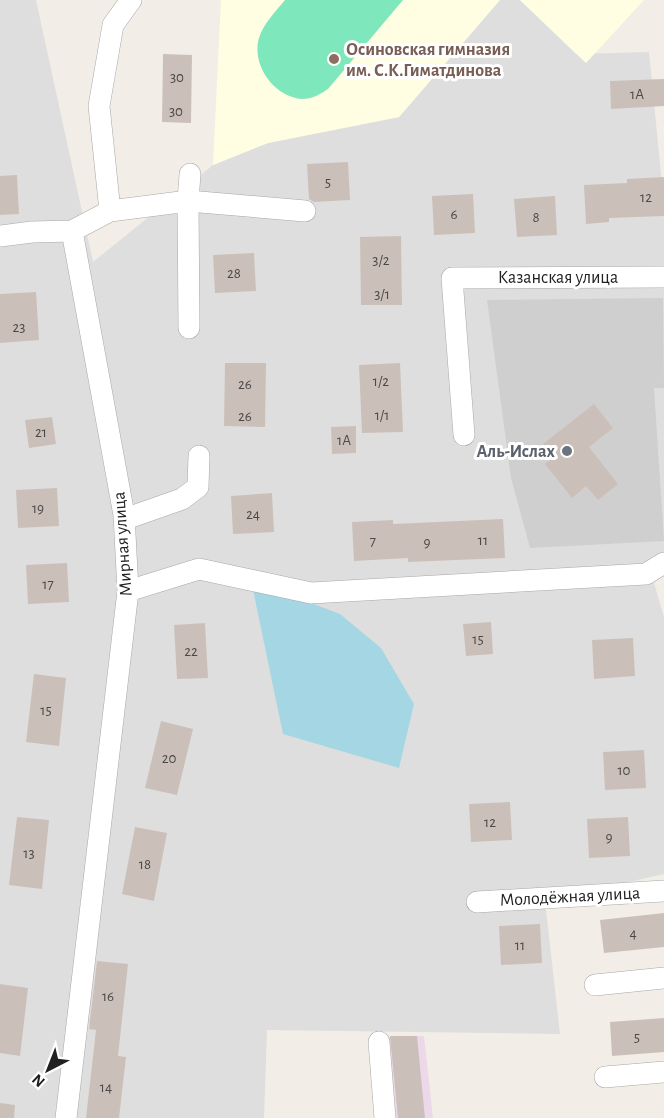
<svg xmlns="http://www.w3.org/2000/svg" width="664" height="1118" viewBox="0 0 664 1118" font-family="'Alegreya Sans',sans-serif">
	<style>
		.residential { fill: #dfdede }
		.industrial { fill: #ecd8e8 }
		.education { fill: #fffee3 }
		.religious { fill: #cfcfcf }
		.pitch { fill: #7fe7bc }
		.water { fill: #a4d6e3 }
		.building { fill: #cac0b9 }
		.lines { fill: none; stroke-linecap: round; stroke-linejoin: round }
		.minor-casing { stroke: #a8a8a8; stroke-width: 22 }
		.minor { stroke: #fff; stroke-width: 21 }
		.education-dot { fill: #8d6e63; stroke: #fff; stroke-width: 2 }
		.worship-dot { fill: #6b7280; stroke: #fff; stroke-width: 2 }
		.labels { text-anchor: middle; stroke-width: 6; stroke-linejoin: round; paint-order: stroke }
		.number-label { font-size: 15px; fill: #4b4947 }
		.education-label { font-size: 18px; font-weight: bold; fill: #785e54; stroke: #fff; text-anchor: start }
		.street-label { font-size: 18px; fill: #212121; stroke: #fff }
		.worship-label { font-size: 18px; font-weight: bold; fill: #5b616d; stroke: #fff; text-anchor: end }
	</style>
	<rect width="100%" height="100%" fill="#f2eee7"/>
	<!-- residential -->
	<path class="residential" d="M0,0H36L93,262L213,165L268,143L399,117L500,0H520L576,54L649,52L664,205V553L648,562L664,617V874L545,901L560,1034L267,1030L264,1118H0Z"/>
	<!-- industrial -->
	<path class="industrial" d="M424,1036L433,1118H377L371,1037Z"/>
	<!-- education -->
	<path class="education" d="M221,0H500L399,117L268,143L213,165Z
		M520,0H644L586,63Z"/>
	<!-- religious -->
	<path class="religious" d="M663,298L664,388H654L664,541L530,548L511,478L487,300Z"/>
	<!-- pitch -->
	<path class="pitch" d="M285,0H403L328,89C321,94 312,99 302,99C274,97 251,65 259,38C263,24 276,11 285,0Z"/>
	<!-- water -->
	<path class="water" d="M251,580L340,614L381,648L414,704L399,768L283,734Z"/>
	<!-- building -->
	<path class="building" d="M163,54L192,55L191,123L162,122Z
		M664,79V106L611,109L610,81Z
		M348,162L350,200L314,202L309,199L307,164Z
		M17,175L19,214L0,215V176Z
		M664,177V216L609,218V222L586,224L584,185L627,183V179Z
		M473,194L475,233L434,235L432,196Z
		M555,196L557,235L517,237L514,199Z
		M401,236L402,305H361L360,237Z
		M254,253L256,291L215,293L213,255Z
		M36,292L39,340L0,343V294Z
		M225,363H266L265,427L224,426Z
		M400,363L403,432L362,433L359,365Z
		M594,404L613,428L589,447L618,484L598,500L586,486L572,498L545,464L554,457L543,444Z
		M52,417L56,444L29,448L25,420Z
		M356,426V453L332,454L331,427Z
		M57,488L59,526L18,528L16,490Z
		M272,493L274,532L233,534L231,496Z
		M503,519L505,558L408,562V558L354,561L352,522L393,520V524Z
		M67,563L69,602L28,604L26,565Z
		M491,622L493,654L466,656L463,624Z
		M205,623L208,678L177,679L174,625Z
		M633,638L635,676L594,679L592,640Z
		M34,674L66,678L59,746L26,742Z
		M161,721L193,729L177,795L145,788Z
		M644,750L646,788L605,790L603,752Z
		M510,802L512,840L471,842L469,804Z
		M17,817L49,820L42,889L9,885Z
		M628,817L630,856L589,858L587,819Z
		M135,827L167,833L154,901L122,894Z
		M664,913V947L604,953L600,920Z
		M540,924L542,963L501,965L499,926Z
		M97,961L128,964L118,1056L126,1057L119,1118H86L96,1030L89,1029Z
		M0,984L28,988L20,1056L0,1053Z
		M664,1018V1052L612,1056L610,1022Z
		M390,1036H417L425,1118H398Z
		M0,1103L15,1105L14,1118H0Z"/>
	<g class="lines">
		<defs>
			<path id="minor" d="M110,211L188,201L305,211
				M0,236L32,232L72,231
				M189,328L188,201L190,174
				M464,435L452,278L664,277
				M125,519L182,499L198,487L199,456
				M128,591L199,569L311,593L646,574L664,563
				M477,902L664,891
				M595,985L664,978
				M379,1042L385,1118
				M605,1077L664,1072
				M66,1118L128,591L124,515L72,231L110,211L99,106L113,25L131,0"/>
		</defs>
		<!-- minor casing -->
		<use href="#minor" class="minor-casing"/>
		<!-- minor -->
		<use href="#minor" class="minor"/>
	</g>
	<!-- markers -->
	<circle class="education-dot" cx="334" cy="59" r="6"/>
	<circle class="worship-dot" cx="567" cy="451" r="6"/>
	<g class="labels">
		<!-- number labels -->
		<g class="number-label">
			<text x="177" y="82">30</text>
			<text x="637" y="99">1А</text>
			<text x="176" y="116">30</text>
			<text x="328" y="187">5</text>
			<text x="646" y="202">12</text>
			<text x="454" y="219">6</text>
			<text x="536" y="222">8</text>
			<text x="381" y="265">3/2</text>
			<text x="234" y="278">28</text>
			<text x="382" y="299">3/1</text>
			<text x="19" y="332">23</text>
			<text x="381" y="386">1/2</text>
			<text x="245" y="389">26</text>
			<text x="382" y="420">1/1</text>
			<text x="245" y="421">26</text>
			<text x="41" y="437">21</text>
			<text x="344" y="445">1А</text>
			<text x="38" y="513">19</text>
			<text x="253" y="519">24</text>
			<text x="483" y="545">11</text>
			<text x="373" y="546">7</text>
			<text x="427" y="547">9</text>
			<text x="48" y="589">17</text>
			<text x="478" y="644">15</text>
			<text x="191" y="656">22</text>
			<text x="46" y="715">15</text>
			<text x="169" y="763">20</text>
			<text x="624" y="775">10</text>
			<text x="490" y="827">12</text>
			<text x="609" y="842">9</text>
			<text x="29" y="858">13</text>
			<text x="145" y="869">18</text>
			<text x="633" y="938">4</text>
			<text x="520" y="950">11</text>
			<text x="108" y="1001">16</text>
			<text x="637" y="1042">5</text>
			<text x="106" y="1092">14</text>
		</g>
		<!-- education labels -->
		<g class="education-label">
			<text x="346" y="55">Осиновская гимназия<tspan x="346" dy="21">им. С.К.Гиматдинова</tspan></text>
		</g>
		<!-- street labels -->
		<g class="street-label">
			<text x="558" y="283">Казанская улица</text>
			<text transform="translate(122 544) rotate(-94)" y="6">Мирная улица</text>
			<text transform="translate(570 896) rotate(-3)" y="6">Молодёжная улица</text>
		</g>
		<!-- worship labels -->
		<g class="worship-label">
			<text x="555" y="457">Аль-Ислах</text>
		</g>
	</g>
	<!-- north arrow -->
	<g transform="translate(48 1070) rotate(222)" stroke="#ffffff" stroke-width="4.5" paint-order="stroke">
	<path d="M0-4.5L10 22L0 15L-10 22Z" fill="#212121"/>
	<text y="-9" font-size="16" font-weight="bold" text-anchor="middle" fill="#212121">N</text>
	</g>
</svg>
